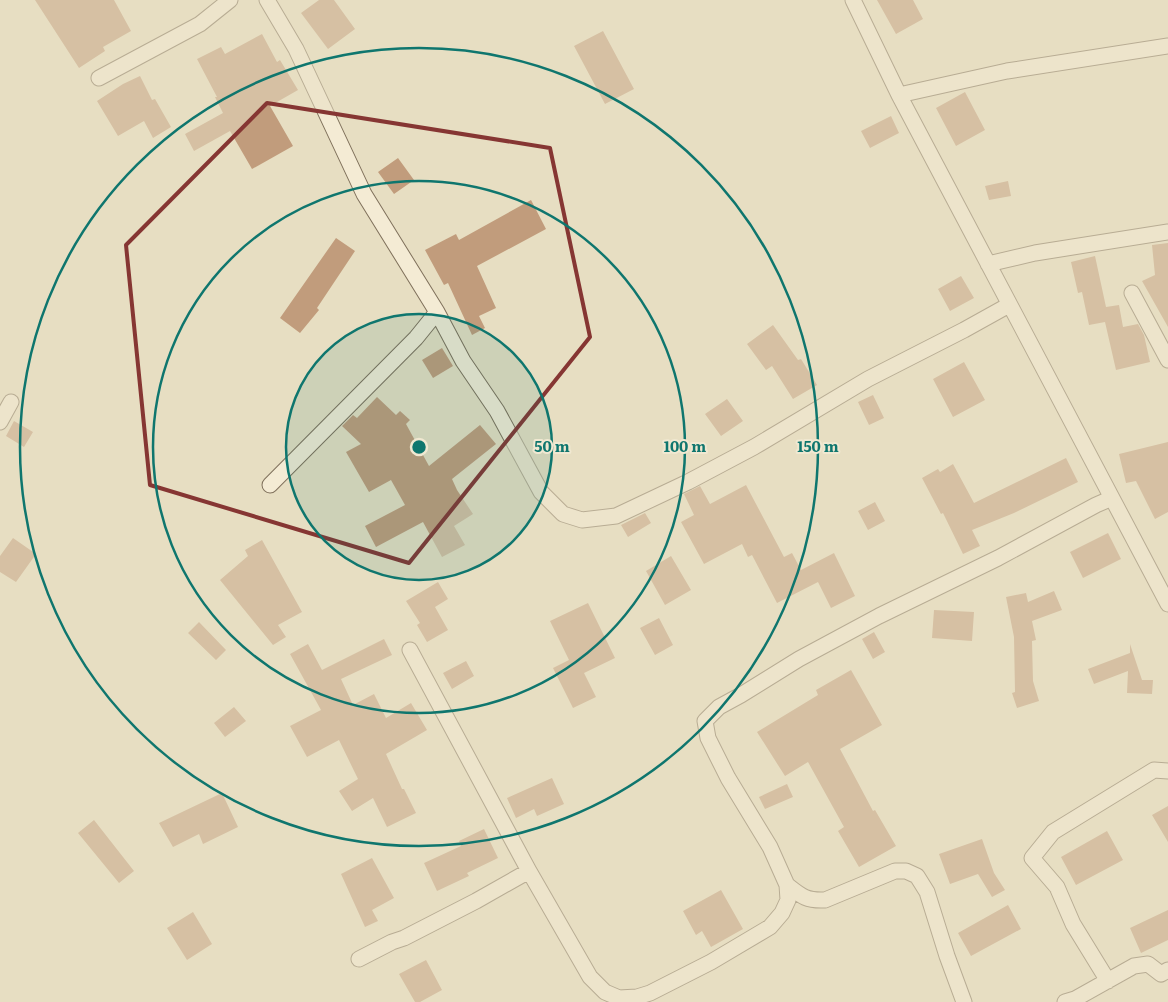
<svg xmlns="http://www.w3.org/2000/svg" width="1168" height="1002" viewBox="0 0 1168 1002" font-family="Literata,serif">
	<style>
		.building { fill: #c19c7c }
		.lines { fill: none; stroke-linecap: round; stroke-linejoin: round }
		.street-casing { stroke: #7f705b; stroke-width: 17 }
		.street { stroke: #f4ebd4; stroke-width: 15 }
		.marked { fill: none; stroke: #863633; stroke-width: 4; stroke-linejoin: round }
		.ring { fill: none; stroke: #0f766e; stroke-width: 2.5 }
		.centre { fill: #0f766e; stroke: #f0e8d1; stroke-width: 2.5 }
		.ring-label { font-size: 15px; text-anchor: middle; font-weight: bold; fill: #0f766e; stroke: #f0e8d1; stroke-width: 4; stroke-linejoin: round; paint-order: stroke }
	</style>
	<rect width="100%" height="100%" fill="#e7dec2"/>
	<!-- building -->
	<path class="building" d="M35,0H114L131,31L103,47L105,51L79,68Z
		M319,0H334L355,29L328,49L301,13Z
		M877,0H913L923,19L896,34Z
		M603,31L634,89L605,104L574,46Z
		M262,34L277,62L280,60L298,90L270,106L293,146L252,169L230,131L194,151L185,134L223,113L215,97H217L197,59L221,47L225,54Z
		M140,76L152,100L155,99L171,127L153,138L144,121L118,136L97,101L123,84Z
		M965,92L985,130L956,146L936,108Z
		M891,116L899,133L870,148L861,131Z
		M398,158L414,180L394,194L378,172Z
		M1008,181L1011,196L989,200L985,186Z
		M531,200L546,229L477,266L496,308L479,316L485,328L472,335L448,283L444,285L425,250L456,234L459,240Z
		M336,238L355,251L317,308L319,310L300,333L280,318Z
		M1168,243V327L1142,281L1155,275L1152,245Z
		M1095,256L1106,307L1119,305L1123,327L1138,324L1144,335L1150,362L1116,370L1105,322L1089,325L1082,292L1078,293L1071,262Z
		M961,276L974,298L950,311L938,289Z
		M773,325L798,360L801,359L817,385L793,399L772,366L766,370L747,344Z
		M442,348L453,366L433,378L422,360Z
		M964,362L985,400L953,417L933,379Z
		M873,395L884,418L869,425L858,402Z
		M377,397L396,415L400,411L410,420L406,424L429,466L480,425L496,444L452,479L457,490L473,514L454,526L465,545L442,557L423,522L376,547L365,526L405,505L391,480L369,492L346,452L361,444L342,426L353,415L357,418Z
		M727,399L743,421L721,436L705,414Z
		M14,421L33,432L24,447L6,436Z
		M1168,442V512L1155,519L1136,481L1126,483L1119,454Z
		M1066,458L1078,482L1014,513L972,530L980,546L963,554L943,513L941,514L922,478L938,469L940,472L953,464L974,503Z
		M746,485L784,557L792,553L801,570L834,553L855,596L831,608L818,582L777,603L752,555L748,557L742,544L704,564L681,522L694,515L684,494L700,486L710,504Z
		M875,502L885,521L868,530L858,511Z
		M645,513L651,523L628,537L621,525Z
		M1108,533L1121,559L1083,578L1070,552Z
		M13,538L36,554L16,582L0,572V556Z
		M262,540L302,612L278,625L286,637L273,645L220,580L248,556L245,550Z
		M671,556L691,590L665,605L646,571Z
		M438,582L448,599L435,607L448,630L427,642L417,625L420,623L406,601Z
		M1054,591L1062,610L1032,621L1036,640L1032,641L1033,681L1039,701L1017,708L1012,693L1015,692L1014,637L1006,597L1026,593L1028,602Z
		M588,603L615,658L584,673L596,697L573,708L553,668L569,660L550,621Z
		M934,610L974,612L972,641L932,638Z
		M659,618L673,645L655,655L640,628Z
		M199,622L226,650L216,660L188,633Z
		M874,632L885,652L873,659L862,639Z
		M384,639L392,655L341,679L353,705L374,694L386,718L411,703L427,730L386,754L402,789H404L416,813L387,827L373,798L352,811L339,791L358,779L339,740L307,757L290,726L321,710L290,654L308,644L322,670Z
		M1130,644L1142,680H1153L1152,694L1127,693L1128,671L1094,684L1088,669L1130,653Z
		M466,661L474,676L452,689L443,673Z
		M851,670L882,725L840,749L873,811L875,810L896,846L859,867L838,831L844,827L808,762L785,776L757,732L818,695L816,690Z
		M234,707L246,721L225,737L214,723Z
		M552,778L564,804L537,816L534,809L516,818L507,798Z
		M787,784L793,797L765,809L759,797Z
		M222,793L238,827L203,844L199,834L173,847L159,823Z
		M1168,806V842L1152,815Z
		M94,820L134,871L119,883L78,833Z
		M484,829L498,858L467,873L469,876L437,891L424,863L461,846L459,841Z
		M1107,831L1123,860L1076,885L1061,857Z
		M982,839L994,873L1005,890L992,897L978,874L950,884L939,854Z
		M372,858L394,898L372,910L378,921L365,927L341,874Z
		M721,890L743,929L711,947L702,931L696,935L683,911Z
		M1008,905L1021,929L971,956L958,933Z
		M1168,910V940L1141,953L1130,928Z
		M193,912L212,944L187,960L167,928Z
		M426,960L442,990L420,1002H415L399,974Z"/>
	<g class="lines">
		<defs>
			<path id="street" d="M267,0L296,49L364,194L437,312L463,361L497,411L541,492L563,514L582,520L616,516L688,482L754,447L868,379L964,330L1009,305
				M853,0L899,95L1168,604
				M99,78L200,24L230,0
				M899,95L1007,71L1168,46
				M988,264L1035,253L1168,232
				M1132,293L1168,360
				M0,422L11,402
				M270,485L416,338L437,312
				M410,650L529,871
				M787,885C801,896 806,901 825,900L895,871H906L917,876L927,892L947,956L964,1002
				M359,959L392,942L404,938L476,901L529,871L590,977L605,992L619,998L637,997L650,993L711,962L770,927L782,913L788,900L787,885L770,847L728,778L708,738L705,721L719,707L741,695L799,659L879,616L998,558L1096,505L1112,498
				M1108,981L1073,924L1057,887L1032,858L1053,832L1154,770L1168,771
				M1065,1002L1075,999L1134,966L1148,964L1161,974L1168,970"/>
		</defs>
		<!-- street casing -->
		<use href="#street" class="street-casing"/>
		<!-- street -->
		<use href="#street" class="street"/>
	</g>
	<!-- marked area -->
	<path d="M0 0H1168V1002H0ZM267,103L550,148L590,337L409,563L150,485L126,245Z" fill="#e7dec2" fill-opacity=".55" fill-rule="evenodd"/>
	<path class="marked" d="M267,103L550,148L590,337L409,563L150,485L126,245Z"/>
	<!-- distance rings -->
	<circle cx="419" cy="447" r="133" fill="#0f766e" fill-opacity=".12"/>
	<g class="ring">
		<circle cx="419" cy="447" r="133"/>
		<circle cx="419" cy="447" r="266"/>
		<circle cx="419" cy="447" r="399"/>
	</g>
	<circle cx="419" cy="447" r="8" class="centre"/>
	<g class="ring-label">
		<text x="552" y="452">50 m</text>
		<text x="685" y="452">100 m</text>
		<text x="818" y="452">150 m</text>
	</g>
</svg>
